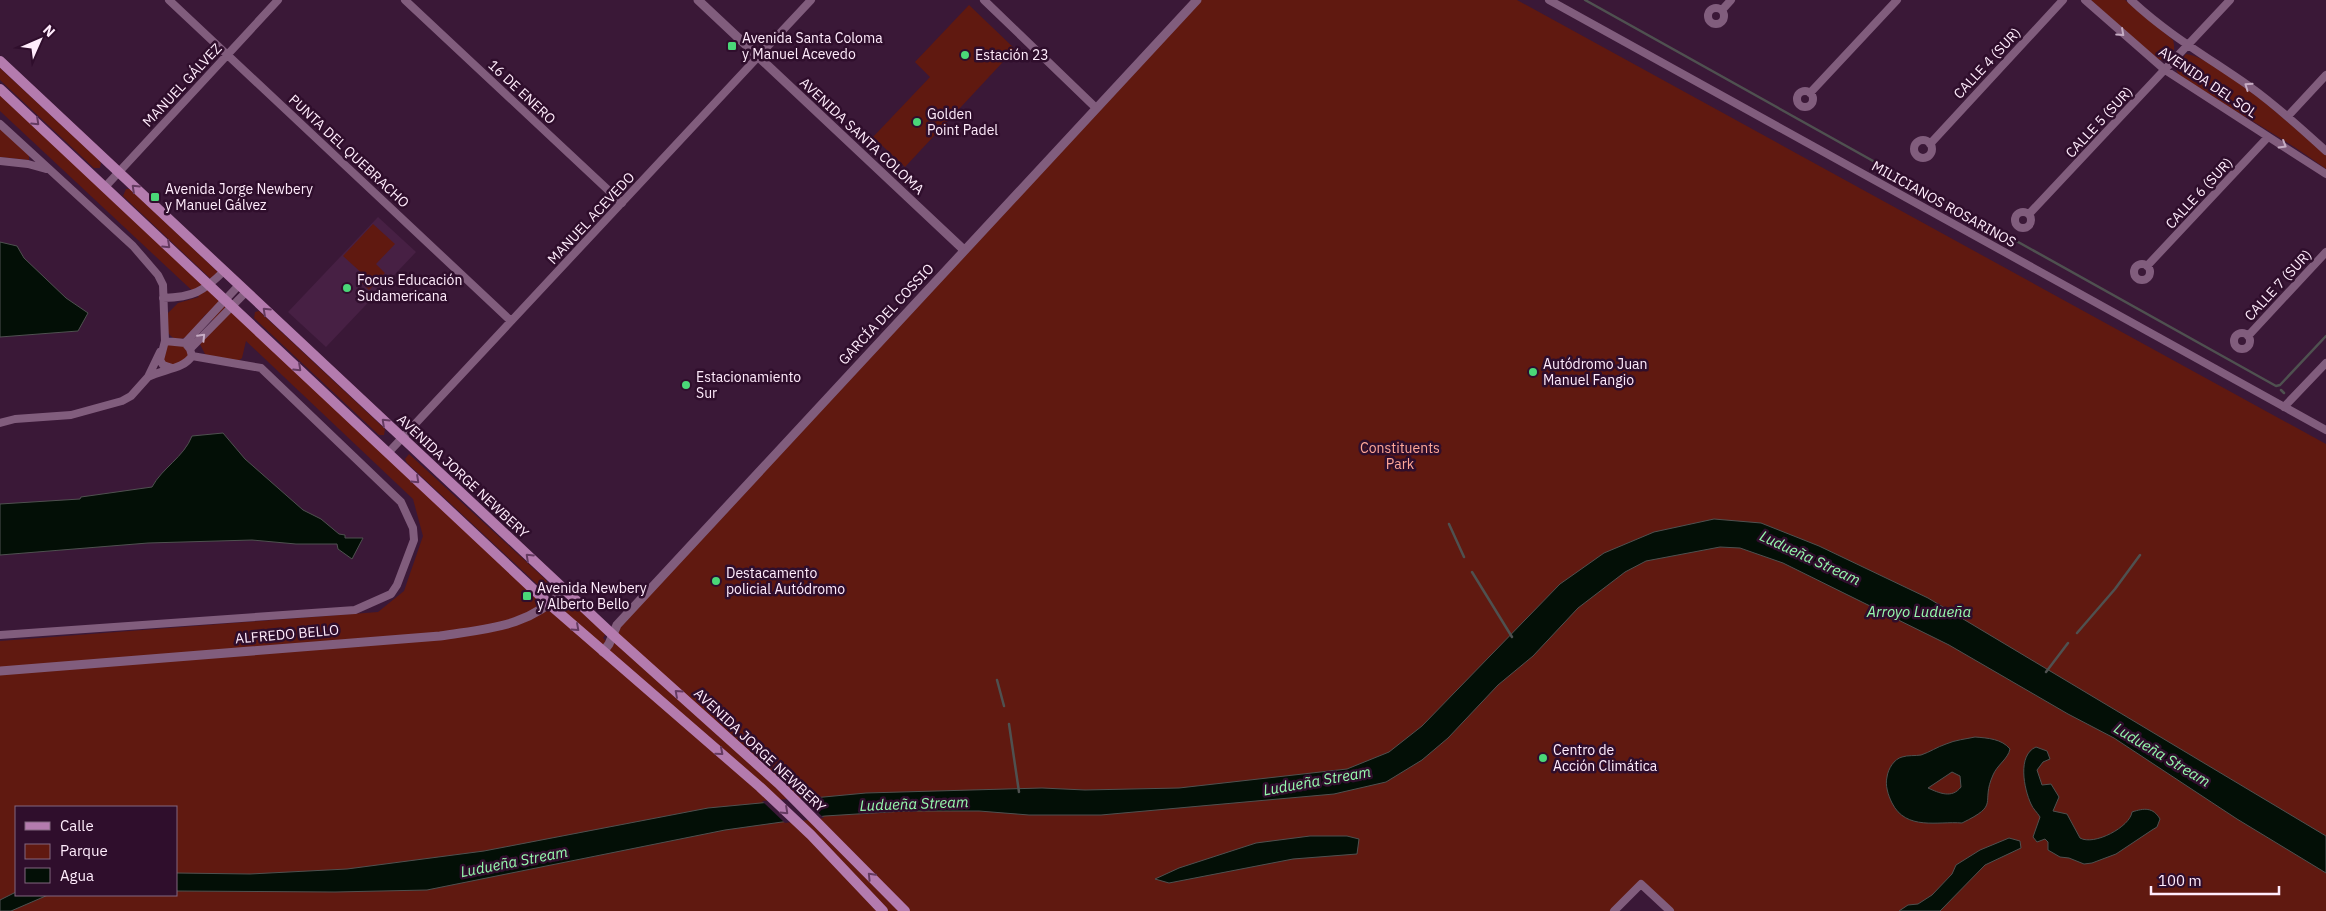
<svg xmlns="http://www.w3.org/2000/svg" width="2326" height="911" viewBox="0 0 2326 911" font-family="'IBM Plex Sans',sans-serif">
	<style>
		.built { fill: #472044 }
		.green { fill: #601910; fill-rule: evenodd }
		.water { fill: #030f06; stroke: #4f5150; fill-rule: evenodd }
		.pier { fill: #3a1837 }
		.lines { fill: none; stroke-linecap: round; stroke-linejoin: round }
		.stream { stroke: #4f5150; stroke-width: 2.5 }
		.minor { stroke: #815d7d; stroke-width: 8 }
		.tertiary { stroke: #815d7d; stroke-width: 9 }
		.secondary { stroke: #b47bae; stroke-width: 10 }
		.oneway { stroke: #c6acc3 }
		.oneway2 { stroke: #643a60 }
		.poi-dot { fill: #4ad778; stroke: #2f0e2c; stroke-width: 2 }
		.labels { text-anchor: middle; stroke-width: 5; stroke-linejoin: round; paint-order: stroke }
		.poi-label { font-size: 14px; fill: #ffecfc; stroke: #2f0e2c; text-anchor: start }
		.street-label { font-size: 14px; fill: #ffecfc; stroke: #2f0e2c }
		.park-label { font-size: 14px; fill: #fea798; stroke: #2f0e2c }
		.water-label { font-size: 15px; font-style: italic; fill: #96faae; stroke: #2f0e2c }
	</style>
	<rect width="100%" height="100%" fill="#3a1837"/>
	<!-- built -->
	<path class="built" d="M378,217L416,252L326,347L288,312Z"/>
	<!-- green -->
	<path class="green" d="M1197,0H1517L2326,444V911H1670L1641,884L1614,911H0V641L378,612L404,591L423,536L413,499L246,341L242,358L238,361L206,356L200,344L217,325L206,314C199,321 189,344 174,338C164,333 167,323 167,314L178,303L199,297L0,111V89L549,604L558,596L568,606L574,605L603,632L605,635L603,638L609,644L617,625ZM16,807H176V895H16Z
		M2091,0H2125L2173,40C2176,50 2173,54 2166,61C2146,60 2106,14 2091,0Z
		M969,5L1015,49L905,167L873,137L930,77L915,62Z
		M2186,54C2214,56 2303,134 2326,155V169C2279,134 2227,108 2179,75L2175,68Z
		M0,68L97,158L101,163L100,168H94L0,80Z
		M0,127L29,154V160L0,157Z
		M126,189H130L220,274L213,281L123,196Z
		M373,224L395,244L376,264L385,273L369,290L360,281L365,276L343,256Z
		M259,311L385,429L384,435H379L254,318L255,312Z
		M165,341L185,343L192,356L182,366L163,365Z
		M409,454L545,579L548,583L546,586H539L407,463L405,459Z"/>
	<!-- water -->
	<path class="water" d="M0,242L17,246L24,258L66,298L88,313L78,331L0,337Z
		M223,433L245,459L303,510L321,519L339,534L345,535V538H363L352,559L338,549L337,544H296L252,540L148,543L0,555V504L80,499L81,497L152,487C162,468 184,457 192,436Z
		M1714,519L1761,523L1819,546L1928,598L2326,836V873L2237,819L2114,738L2068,714L1949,645L1783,563L1740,548L1720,547L1646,561L1625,572L1578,608L1533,656L1498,685L1448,738L1422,760L1386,782L1334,794L1101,815H1029L979,811H905L825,816L725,830L427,890L335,892L176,891V873L250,874L347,869L484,851L708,808L866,793L1042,788L1085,790L1179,788L1347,769L1389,752L1422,726L1560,584L1604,553L1654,532Z
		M1975,737C1988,738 2002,739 2010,749C2008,759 1997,765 1993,775C1980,804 2001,804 1962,823C1938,821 1906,831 1892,803C1888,795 1885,785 1887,777C1888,769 1894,759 1902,757C1908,755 1915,756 1921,755C1930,752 1937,747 1946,744C1955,740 1966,739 1975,737ZM1952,772L1960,776L1961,787C1952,799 1939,793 1928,788Z
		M2036,747L2047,751L2050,759L2043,762L2037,770L2042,785L2051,784L2059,797L2053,811L2067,814L2080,838C2094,846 2130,827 2132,812C2144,808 2153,807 2160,819L2157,827L2152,830L2116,854L2092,863L2084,864L2069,858L2060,857L2048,850V842L2045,839L2037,842L2033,837L2040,817C2037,812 2033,809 2031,804C2024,789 2017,755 2036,747Z
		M1310,836H1347L1359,839L1357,854L1293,859L1169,883L1155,879L1179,868L1256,843Z
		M2009,838L2020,841L2021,848L1985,865L1940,911H1899L1908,905L1918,904L1932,895L1952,874L1956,865L1980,850Z
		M16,892V895H48L11,911H0V900Z"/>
	<!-- pier -->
	<path class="pier" d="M802,798L824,818L785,823L762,801Z"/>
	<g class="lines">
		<!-- stream -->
		<path class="stream" d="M1585,0L2276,386L2280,385L2326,336
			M2281,390L2284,393
			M1449,524L1464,557
			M1472,572L1512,637
			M2077,633L2115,589L2140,555
			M2046,672L2068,643
			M997,680L1004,706
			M1009,724L1019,792"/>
		<!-- minor -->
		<path class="minor" d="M169,0L511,321
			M405,0L622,203
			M984,0L1096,108
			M1549,0L2326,430
			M2085,0L2165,70L2326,174
			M2131,0C2167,34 2209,58 2249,86C2277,106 2301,128 2326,151
			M1708 16a8 8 0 1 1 16 0a8 8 0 1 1-16 0Z
			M1722,10L1731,0
			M1797 99a8 8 0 1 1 16 0a8 8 0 1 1-16 0Z
			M1810,93L1897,0
			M2288,116L2326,75
			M0,124L133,246L158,275L163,285L165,341
			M1914 149a9 9 0 1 1 18 0a9 9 0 1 1-18 0Z
			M1930,144L2063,0
			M0,161L28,164L46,169
			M105,187L278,0
			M2015 220a8 8 0 1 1 16 0a8 8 0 1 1-16 0Z
			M2029,214L2230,0
			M2134 272a8 8 0 1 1 16 0a8 8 0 1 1-16 0Z
			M2147,266L2268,137
			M163,298C193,297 203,292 224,271
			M2234 341a8 8 0 1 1 16 0a8 8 0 1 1-16 0Z
			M2248,336L2326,252
			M185,343L239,285
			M190,349L246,292
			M160,352L148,377C162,369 183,370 192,356L190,349L185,343L165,341L160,360L163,365L172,368
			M2284,407L2326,363
			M0,423L15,419L71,415L122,401L131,396L148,377
			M388,453L811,0
			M0,635L355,610L391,594L397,585L414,540L413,528L401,502L261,368L192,356
			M1614,911L1641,884L1670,911"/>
		<!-- tertiary -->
		<path class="tertiary" d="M698,0L964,250
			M603,652L609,644L617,625L1197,0
			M0,671L440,636C490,628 527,628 565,590"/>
		<!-- secondary -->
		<path class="secondary" d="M0,61L613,635L779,784L905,911
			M0,89L549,604L760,787L811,835L883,911"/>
	</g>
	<!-- one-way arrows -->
	<defs><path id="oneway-chevron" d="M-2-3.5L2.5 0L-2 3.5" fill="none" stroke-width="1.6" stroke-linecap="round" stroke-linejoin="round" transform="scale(1.25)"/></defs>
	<g class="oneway">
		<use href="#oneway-chevron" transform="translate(2121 33) rotate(42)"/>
		<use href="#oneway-chevron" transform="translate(2248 86) rotate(-145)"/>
		<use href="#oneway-chevron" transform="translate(2283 145) rotate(31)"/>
		<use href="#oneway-chevron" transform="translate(202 337) rotate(-46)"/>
	</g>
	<g class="oneway2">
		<use href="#oneway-chevron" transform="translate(36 122) rotate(43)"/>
		<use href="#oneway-chevron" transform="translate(135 188) rotate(-137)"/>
		<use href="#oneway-chevron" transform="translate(167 245) rotate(43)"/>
		<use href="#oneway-chevron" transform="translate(266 311) rotate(-137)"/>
		<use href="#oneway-chevron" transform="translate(298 368) rotate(43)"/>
		<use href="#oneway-chevron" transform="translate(385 422) rotate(-137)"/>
		<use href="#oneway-chevron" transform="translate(416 480) rotate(43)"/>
		<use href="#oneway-chevron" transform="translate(529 557) rotate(-137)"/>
		<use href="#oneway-chevron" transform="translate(576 628) rotate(42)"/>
		<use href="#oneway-chevron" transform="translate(678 693) rotate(-138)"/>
		<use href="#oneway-chevron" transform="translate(720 752) rotate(41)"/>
		<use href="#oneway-chevron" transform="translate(785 811) rotate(43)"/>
		<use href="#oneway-chevron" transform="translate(871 876) rotate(-134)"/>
	</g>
	<!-- markers -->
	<g class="poi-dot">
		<rect x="727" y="41" width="10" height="10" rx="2.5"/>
		<circle cx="965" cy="55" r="5"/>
		<circle cx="917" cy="122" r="5"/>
		<rect x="150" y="192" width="10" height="10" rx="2.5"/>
		<circle cx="347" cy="288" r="5"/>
		<circle cx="1533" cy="372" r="5"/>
		<circle cx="686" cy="385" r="5"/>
		<circle cx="716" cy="581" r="5"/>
		<rect x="522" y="591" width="10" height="10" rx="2.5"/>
		<circle cx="1543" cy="758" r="5"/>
	</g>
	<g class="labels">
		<!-- poi labels -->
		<g class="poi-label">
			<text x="742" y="43">Avenida Santa Coloma<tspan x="742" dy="16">y Manuel Acevedo</tspan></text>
			<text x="975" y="60">Estación 23</text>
			<text x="927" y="119">Golden<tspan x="927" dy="16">Point Padel</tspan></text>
			<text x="165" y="194">Avenida Jorge Newbery<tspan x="165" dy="16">y Manuel Gálvez</tspan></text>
			<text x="357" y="285">Focus Educación<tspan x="357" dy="16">Sudamericana</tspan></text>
			<text x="1543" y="369">Autódromo Juan<tspan x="1543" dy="16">Manuel Fangio</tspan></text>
			<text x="696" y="382">Estacionamiento<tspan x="696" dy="16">Sur</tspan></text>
			<text x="726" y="578">Destacamento<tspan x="726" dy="16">policial Autódromo</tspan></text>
			<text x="537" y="593">Avenida Newbery<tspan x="537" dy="16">y Alberto Bello</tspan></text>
			<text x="1553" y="755">Centro de<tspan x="1553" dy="16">Acción Climática</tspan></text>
		</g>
		<!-- street labels -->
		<g class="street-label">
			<text transform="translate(1987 63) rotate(-47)" y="5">CALLE 4 (SUR)</text>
			<text transform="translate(2208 82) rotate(34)" y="5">AVENIDA DEL SOL</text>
			<text transform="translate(182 85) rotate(-47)" y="5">MANUEL GÁLVEZ</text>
			<text transform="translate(522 92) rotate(43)" y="5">16 DE ENERO</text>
			<text transform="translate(2099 122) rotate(-47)" y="5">CALLE 5 (SUR)</text>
			<text transform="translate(862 136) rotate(43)" y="5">AVENIDA SANTA COLOMA</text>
			<text transform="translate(349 151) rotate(43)" y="5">PUNTA DEL QUEBRACHO</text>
			<text transform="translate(2199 193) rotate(-47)" y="5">CALLE 6 (SUR)</text>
			<text transform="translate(1944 204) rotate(29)" y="5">MILICIANOS ROSARINOS</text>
			<text transform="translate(591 218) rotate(-47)" y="5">MANUEL ACEVEDO</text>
			<text transform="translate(2278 285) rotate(-47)" y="5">CALLE 7 (SUR)</text>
			<text transform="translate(886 314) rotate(-47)" y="5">GARCÍA DEL COSSIO</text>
			<text transform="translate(463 476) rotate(43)" y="5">AVENIDA JORGE NEWBERY</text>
			<text transform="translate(287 634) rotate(-5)" y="5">ALFREDO BELLO</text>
			<text transform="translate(760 750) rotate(43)" y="5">AVENIDA JORGE NEWBERY</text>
		</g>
		<!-- park labels -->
		<g class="park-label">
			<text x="1400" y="453">Constituents<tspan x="1400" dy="16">Park</tspan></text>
		</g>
		<!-- water labels -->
		<g class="water-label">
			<text transform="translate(1810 558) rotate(25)" y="5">Ludueña Stream</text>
			<text x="1919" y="617">Arroyo Ludueña</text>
			<text transform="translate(2162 755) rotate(31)" y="5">Ludueña Stream</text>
			<text transform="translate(1317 781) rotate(-10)" y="5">Ludueña Stream</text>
			<text transform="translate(914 804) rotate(-2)" y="5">Ludueña Stream</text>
			<text transform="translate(514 862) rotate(-11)" y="5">Ludueña Stream</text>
		</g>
	</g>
	<!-- legend -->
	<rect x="15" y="806" width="162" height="90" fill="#2f0e2c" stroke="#82677f"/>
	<rect x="25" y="822" width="25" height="8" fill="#b47bae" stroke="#82677f"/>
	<text x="60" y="831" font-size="15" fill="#ffecfc">Calle</text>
	<rect x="25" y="844" width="25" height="15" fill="#601910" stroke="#82677f"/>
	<text x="60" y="856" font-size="15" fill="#ffecfc">Parque</text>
	<rect x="25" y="868" width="25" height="15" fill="#030f06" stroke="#82677f"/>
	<text x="60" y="881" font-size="15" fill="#ffecfc">Agua</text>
	<!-- north arrow -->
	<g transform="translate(40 40) rotate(45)" stroke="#2f0e2c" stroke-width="4" paint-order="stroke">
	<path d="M0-4L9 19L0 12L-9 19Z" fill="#ffecfc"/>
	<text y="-8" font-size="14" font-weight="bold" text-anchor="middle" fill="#ffecfc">N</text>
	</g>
	<!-- scale -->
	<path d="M2151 886v8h128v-8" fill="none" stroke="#ffecfc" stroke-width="2.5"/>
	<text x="2158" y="886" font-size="15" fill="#ffecfc" stroke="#2f0e2c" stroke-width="4" paint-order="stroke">100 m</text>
</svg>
